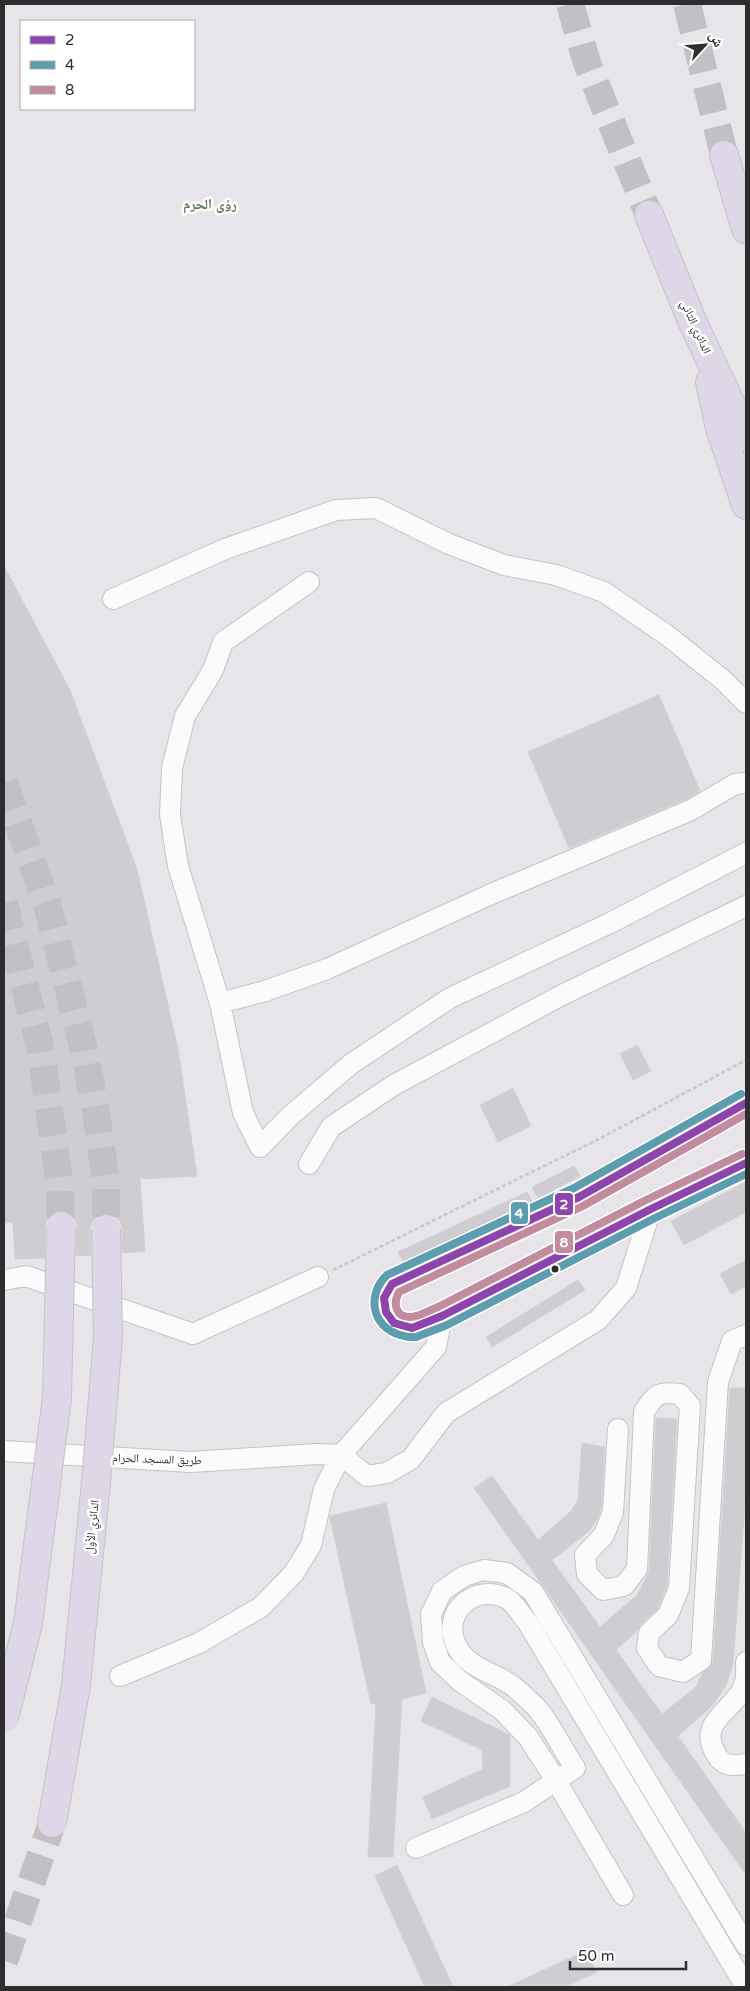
<svg xmlns="http://www.w3.org/2000/svg" width="750" height="1991" viewBox="0 0 750 1991" font-family="'Varela Round','Noto Naskh Arabic',sans-serif">
	<style>
		.building { fill: #cfcdd1; stroke: #d3d0d5 }
		.lines { fill: none; stroke-linecap: round; stroke-linejoin: round }
		.highway-tunnel { stroke: #c2c0c4; stroke-width: 28; stroke-dasharray: 28 14; stroke-linecap: butt }
		.minor-casing { stroke: #c4c4c4; stroke-width: 22 }
		.major-casing { stroke: #c4c3c6; stroke-width: 28 }
		.highway-casing { stroke: #c4c3c6; stroke-width: 30 }
		.path { stroke: #c7c7c7; stroke-width: 2.5; stroke-dasharray: 4 2.5; stroke-linecap: butt }
		.minor { stroke: #fbfbfc; stroke-width: 20 }
		.major { stroke: #e1d7e6; stroke-width: 25 }
		.highway { stroke: #ddd7e7; stroke-width: 28 }
		.highway-bridge-casing { stroke: #c4c3c6; stroke-width: 30; stroke-linecap: butt }
		.highway-bridge { stroke: #ddd7e7; stroke-width: 28 }
		.bus-1-casing { stroke: #fff; stroke-width: 11 }
		.bus-2-casing { stroke: #fff; stroke-width: 11 }
		.bus-3-casing { stroke: #fff; stroke-width: 11 }
		.bus-1 { stroke: #8e44ad; stroke-width: 8 }
		.bus-2 { stroke: #5c9eb0; stroke-width: 8 }
		.bus-3 { stroke: #c28c9e; stroke-width: 8 }
		.bus-dot { fill: #2d2d2d; stroke: #fff; stroke-width: 2 }
		.labels { text-anchor: middle; stroke-width: 5; stroke-linejoin: round; paint-order: stroke }
		.street-label { font-size: 12px; fill: #2d2d2d; stroke: #fff }
		.neighbourhood-label { font-size: 14px; font-weight: bold; fill: #5d7953; stroke: #fff }
		.line-badge { stroke: #fff; stroke-width: 2 }
		.badge-label { font-size: 14px; text-anchor: middle; font-weight: bold; fill: #fff }
	</style>
	<rect width="100%" height="100%" fill="#e7e5ea"/>
	<!-- building -->
	<path class="building" d="M4,566L70,690L137,869L178,1049L197,1176L140,1179L145,1251L122,1253V1229L120,1221L114,1216L105,1213L98,1216L92,1222L90,1229L91,1255L76,1256L77,1226L75,1219L69,1212L61,1210L53,1213L47,1218L45,1226V1258L15,1259L13,1222L4,1223Z
		M659,695L700,791L686,799L569,848L528,752Z
		M637,1045L651,1071L633,1080L620,1054Z
		M513,1088L531,1126L498,1142L480,1105Z
		M574,1166L580,1176L538,1198L532,1187Z
		M746,1182V1212L684,1245L671,1221Z
		M527,1192L533,1203L404,1263L398,1252Z
		M746,1260V1286L731,1294L720,1274Z
		M578,1280L585,1290L492,1347L486,1337Z
		M730,1388H746V1490L733,1664L726,1685L713,1705L678,1736L746,1833V1875L474,1488L492,1476L538,1540L571,1511L578,1500L582,1443L605,1447L601,1509L597,1520L589,1531L552,1560L600,1627L637,1595L647,1576L649,1570L656,1418L677,1419L667,1585L658,1608L641,1624L637,1631L616,1650L662,1714L696,1687L702,1674L711,1666L713,1661Z
		M386,1503L426,1693L402,1699L393,1857H368L376,1703L371,1704L330,1518V1516Z
		M432,1697L510,1735V1786L432,1819L423,1797L483,1769L482,1750L421,1721Z
		M397,1865L453,1987H425L375,1876Z
		M585,1951L597,1972L565,1987H507Z"/>
	<g class="lines">
		<!-- highway-tunnel -->
		<path class="highway-tunnel" d="M570,4L587,63L649,215
			M687,4L724,155
			M4,783L47,904L84,1050L96,1112L106,1182V1229
			M4,903L41,1051L60,1188L61,1226
			M4,1961L52,1823"/>
		<defs>
			<path id="minor" d="M309,582L223,642L213,670L185,716L172,768L170,815L178,866L220,1003L243,1113L260,1147L290,1116L351,1064L450,998L608,924L746,853
				M113,599L225,549L336,510L376,508L449,544L504,565L556,575L604,592L668,636L723,680L746,703
				M220,1003L265,991L327,969L489,895L691,810L735,784L746,783
				M309,1164L331,1127L394,1085L562,995L746,906
				M4,1280L26,1276L193,1334L318,1277
				M618,1429L613,1512L604,1535L585,1555L587,1574L603,1590L624,1586L637,1569L644,1412C655,1394 659,1391 680,1394L690,1406L679,1588L668,1615L649,1633L647,1648L659,1666L683,1672L701,1660L718,1382L732,1341L746,1335
				M4,1451L191,1462L317,1454L341,1455
				M341,1455L367,1476L387,1473L411,1459L446,1413L598,1320L626,1288L651,1209
				M746,1662C746,1669 747,1679 744,1685C735,1711 696,1721 716,1754C723,1767 734,1766 746,1764
				M120,1676L199,1643L261,1607L294,1573L311,1545L324,1489L341,1455L436,1347L442,1316
				M416,1848L524,1802L575,1768C564,1751 548,1720 536,1707C528,1700 519,1690 510,1684C492,1672 466,1667 456,1645C441,1612 475,1583 506,1598C514,1602 522,1616 528,1623L746,1987
				M623,1895L555,1779L528,1737L502,1710L460,1681L440,1662L433,1642L431,1614L442,1591L464,1576L484,1570L507,1573L533,1592L746,1945"/>
			<path id="major" d="M746,1103L579,1197L392,1284L384,1298L386,1312L394,1323L412,1328L442,1316L651,1209L746,1163"/>
			<path id="highway" d="M724,155L746,229
				M649,215L693,323L746,436
				M710,382L720,428L746,505"/>
		</defs>
		<!-- minor casing -->
		<use href="#minor" class="minor-casing"/>
		<!-- major casing -->
		<use href="#major" class="major-casing"/>
		<!-- highway casing -->
		<use href="#highway" class="highway-casing"/>
		<!-- path -->
		<path class="path" d="M333,1270L599,1139L746,1060"/>
		<!-- minor -->
		<use href="#minor" class="minor"/>
		<!-- major -->
		<use href="#major" class="major"/>
		<!-- highway -->
		<use href="#highway" class="highway"/>
		<defs>
			<path id="highway-bridge" d="M4,1718L28,1623L57,1398L61,1226
				M52,1823L76,1685L96,1482L108,1337L106,1229"/>
		</defs>
		<!-- highway-bridge casing -->
		<use href="#highway-bridge" class="highway-bridge-casing"/>
		<!-- highway-bridge -->
		<use href="#highway-bridge" class="highway-bridge"/>
		<defs>
			<path id="bus-1" d="M746,1103L579,1197L392,1284L384,1298L386,1312L394,1323L412,1328L442,1316L651,1209L746,1163"/>
			<path id="bus-2" d="M741,1094L574,1188L387,1275C366,1295 372,1327 400,1335C406,1337 410,1338 416,1337L447,1325L655,1218L746,1174"/>
			<path id="bus-3" d="M742,1154L646,1200L438,1307C430,1310 419,1317 411,1317C395,1318 393,1303 399,1292L583,1206L746,1114"/>
		</defs>
		<!-- bus-1 casing -->
		<use href="#bus-1" class="bus-1-casing"/>
		<!-- bus-2 casing -->
		<use href="#bus-2" class="bus-2-casing"/>
		<!-- bus-3 casing -->
		<use href="#bus-3" class="bus-3-casing"/>
		<!-- bus-1 -->
		<use href="#bus-1" class="bus-1"/>
		<!-- bus-2 -->
		<use href="#bus-2" class="bus-2"/>
		<!-- bus-3 -->
		<use href="#bus-3" class="bus-3"/>
	</g>
	<!-- markers -->
	<circle class="bus-dot" cx="555" cy="1269" r="4.5"/>
	<g class="labels">
		<!-- street labels -->
		<g class="street-label">
			<text transform="translate(696 327) rotate(66)" y="4">الدائري الثاني</text>
			<text transform="translate(157 1459) rotate(2)" y="4">طريق المسجد الحرام</text>
			<text transform="translate(92 1527) rotate(-84)" y="4">الدائري الأول</text>
		</g>
		<!-- neighbourhood labels -->
		<g class="neighbourhood-label">
			<text x="210" y="209">رؤى الحرم</text>
		</g>
	</g>
	<g class="line-badge">
		<rect x="554" y="1192" width="20" height="24" rx="5" fill="#8e44ad"/>
		<rect x="510" y="1201" width="19" height="24" rx="5" fill="#5c9eb0"/>
		<rect x="554" y="1230" width="20" height="24" rx="5" fill="#c28c9e"/>
	</g>
	<g class="badge-label">
		<text x="564" y="1209">2</text>
		<text x="519" y="1218">4</text>
		<text x="564" y="1247">8</text>
	</g>
	<!-- border -->
	<rect width="750" height="1991" fill="none" stroke="#2d2d2d" stroke-width="10"/>
	<!-- legend -->
	<rect x="20" y="20" width="175" height="90" fill="#ffffff" stroke="#ababab"/>
	<rect x="30" y="36" width="25" height="8" fill="#8e44ad" stroke="#ababab"/>
	<text x="65" y="45" font-size="15" fill="#2d2d2d">2</text>
	<rect x="30" y="61" width="25" height="8" fill="#5c9eb0" stroke="#ababab"/>
	<text x="65" y="70" font-size="15" fill="#2d2d2d">4</text>
	<rect x="30" y="86" width="25" height="8" fill="#c28c9e" stroke="#ababab"/>
	<text x="65" y="95" font-size="15" fill="#2d2d2d">8</text>
	<!-- north arrow -->
	<g transform="translate(705 45) rotate(64)" stroke="#ffffff" stroke-width="4" paint-order="stroke">
	<path d="M0-4L9 19L0 12L-9 19Z" fill="#2d2d2d"/>
	<text y="-8" font-size="14" font-weight="bold" text-anchor="middle" fill="#2d2d2d">ش</text>
	</g>
	<!-- scale -->
	<path d="M570 1961v8h116v-8" fill="none" stroke="#2d2d2d" stroke-width="2.5"/>
	<text x="578" y="1961" font-size="15" fill="#2d2d2d" stroke="#ffffff" stroke-width="4" paint-order="stroke">50 m</text>
</svg>
